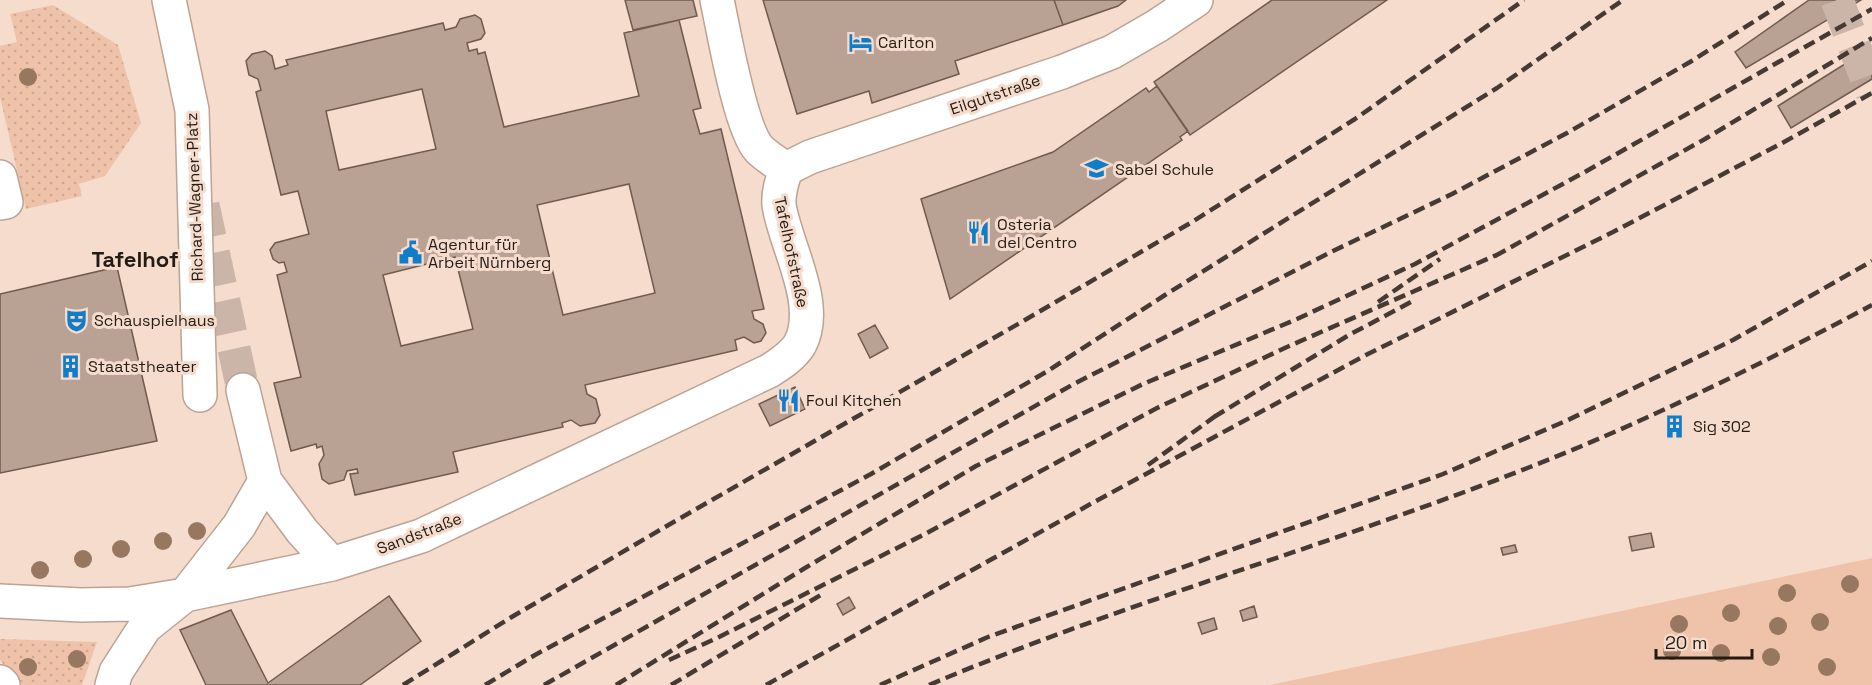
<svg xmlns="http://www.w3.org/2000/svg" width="1872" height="685" viewBox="0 0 1872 685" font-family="'Space Grotesk',sans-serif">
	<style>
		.grass { fill: url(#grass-dots) }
		.green { fill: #efc3a9 }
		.building { fill: #b9a193; stroke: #705b4e; stroke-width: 1.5; fill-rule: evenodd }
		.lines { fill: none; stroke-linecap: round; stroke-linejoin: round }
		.minor-tunnel { stroke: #cbb5a8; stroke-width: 33; stroke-dasharray: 33 16; stroke-linecap: butt }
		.major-tunnel { stroke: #cbb5a8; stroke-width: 33; stroke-dasharray: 33 16; stroke-linecap: butt }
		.minor-casing { stroke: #bba395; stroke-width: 36 }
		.minor { stroke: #fff; stroke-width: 33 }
		.rail { stroke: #463a33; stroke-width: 4.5; stroke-dasharray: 12 6; stroke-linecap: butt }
		.tree { fill: #987761 }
		.labels { text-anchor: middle; stroke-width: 6; stroke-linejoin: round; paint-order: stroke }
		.poi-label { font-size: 16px; fill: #241b15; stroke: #f5dccd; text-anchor: start }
		.street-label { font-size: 16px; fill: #241b15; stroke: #f5dccd }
		.district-label { font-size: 22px; font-weight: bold; fill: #241b15; stroke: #f5dccd }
	</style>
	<defs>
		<pattern id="grass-dots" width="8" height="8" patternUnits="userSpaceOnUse" patternTransform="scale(1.5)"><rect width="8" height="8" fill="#efc3a9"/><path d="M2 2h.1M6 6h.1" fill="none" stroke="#cda791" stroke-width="1.8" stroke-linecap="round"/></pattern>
	</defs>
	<rect width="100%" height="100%" fill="#f5dccd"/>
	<!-- grass -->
	<path class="grass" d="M53,5L118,45L141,123L105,176L79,184L82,196L26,209L0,97V46L17,42L10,14Z
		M0,639L97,642L82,685H20L0,660Z"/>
	<!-- green -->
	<path class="green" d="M1872,558V685H1270Z"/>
	<!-- building -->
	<path class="building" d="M625,0H693L697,16L633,30Z
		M763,0H1054L1063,25L955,61L959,74L872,103L869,91L797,114Z
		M1054,0H1126L1118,6L1063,25Z
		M1272,0H1387L1190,135L1154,82Z
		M1809,0H1861L1746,68L1735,52Z
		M475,15L481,19L485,33L481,39L467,43L469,51L477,49L478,54L485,52L504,127L639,96L624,33L679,20L701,108L693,110L700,134L721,129L764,309L752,311L754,319L763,324L766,333L761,341L754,343L744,337L735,340L737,350L585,385L587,394L596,399L600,415L595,423L580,426L571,420L562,423L563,427L453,452L458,472L355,495L350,474L358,473L357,469L347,471L344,480L329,484L322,479L319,464L324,455L322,446L317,448L316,444L291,451L274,383L301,377L277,275L287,272L284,262L279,263L273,259L270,250L275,243L309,234L298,191L281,195L256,92L261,90L258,79L249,75L246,61L252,54L265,51L272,56L275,69L288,65L286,60L443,23L445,30L456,27L460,19ZM422,89L436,149L339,170L326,111ZM629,184L655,293L563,315L537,205ZM455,257L473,329L401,346L383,275Z
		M1872,47V79L1791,128L1778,106Z
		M1157,86L1188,131L1180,137L1182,140L950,299L921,199L1053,152L1146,88L1149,92Z
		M117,267L157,441L0,473V294Z
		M875,325L888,348L870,358L858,334Z
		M795,387L805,409L770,426L759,404Z
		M1651,533L1654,547L1632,551L1629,537Z
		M1515,545L1517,552L1503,555L1501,548Z
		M389,596L421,641L360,685H206L180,630L231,610L268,683Z
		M849,597L855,608L843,615L837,604Z
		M1254,606L1257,617L1243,621L1240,611Z
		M1214,618L1217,629L1202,634L1198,623Z"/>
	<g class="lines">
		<!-- minor-tunnel -->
		<path class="minor-tunnel" d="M203,205L243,390"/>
		<!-- major-tunnel -->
		<path class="major-tunnel" d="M1837,0L1872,93"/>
		<defs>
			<path id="minor" d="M169,0L192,110L200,395
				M717,0C724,32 740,128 759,149C767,157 777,163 786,169
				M786,169L810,157L1062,72L1112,52L1157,26L1196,0
				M0,177L6,202L0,203
				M243,390L265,481L302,531L332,564
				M0,601L81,605L130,604L185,595L332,564L421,536L769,371C780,364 793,356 800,344C821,304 785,245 779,205C778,192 782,181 786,169
				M0,682L3,685
				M112,685L116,672L145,627L185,595L239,526L265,481"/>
		</defs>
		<!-- minor casing -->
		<use href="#minor" class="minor-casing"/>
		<!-- minor -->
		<use href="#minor" class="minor"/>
		<!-- rail -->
		<path class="rail" d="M1495,256L1705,139L1872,38
			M1378,302L1440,259
			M1214,417L1349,335L1411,302
			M1148,465L1221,412
			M669,660L717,638L925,534L1157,408L1287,347L1501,253
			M403,685L510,618L665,527L1025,320L1192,222L1355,119L1524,0
			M485,685L535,655L871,474L1046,372L1165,295L1497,88L1623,0
			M544,685L1072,385L1333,251L1452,194L1567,133L1690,62L1788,0
			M616,685L805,568L976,466L1143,384L1297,319L1415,264L1583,173L1872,9
			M671,685L824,593
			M766,685L1096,501L1364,356L1613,232L1784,142L1872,93
			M880,685L988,637L1443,474L1568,420L1733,340L1872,261
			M929,685C1125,602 1332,545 1530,467C1648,421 1761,364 1872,305"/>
	</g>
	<!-- trees -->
	<g class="tree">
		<circle cx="28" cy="77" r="9"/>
		<circle cx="197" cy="531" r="9"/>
		<circle cx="163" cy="541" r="9"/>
		<circle cx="121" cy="549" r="9"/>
		<circle cx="83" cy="559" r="9"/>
		<circle cx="40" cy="570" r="9"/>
		<circle cx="1850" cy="584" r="9"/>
		<circle cx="1787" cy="593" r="9"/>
		<circle cx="1731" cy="613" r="9"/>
		<circle cx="1820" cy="622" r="9"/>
		<circle cx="1679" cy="624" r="9"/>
		<circle cx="1778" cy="626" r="9"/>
		<circle cx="1672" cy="651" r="9"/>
		<circle cx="1721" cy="653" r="9"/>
		<circle cx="1771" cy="657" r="9"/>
		<circle cx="77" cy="659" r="9"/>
		<circle cx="28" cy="667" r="9"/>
		<circle cx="1827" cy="667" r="9"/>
	</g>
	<!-- icons -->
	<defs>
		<symbol id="hotel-bare" viewBox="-9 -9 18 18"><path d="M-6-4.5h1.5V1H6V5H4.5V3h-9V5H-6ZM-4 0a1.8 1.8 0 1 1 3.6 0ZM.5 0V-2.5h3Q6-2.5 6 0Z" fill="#117cc7" stroke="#f5dccd" stroke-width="2.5" paint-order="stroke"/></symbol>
		<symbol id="school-bare" viewBox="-9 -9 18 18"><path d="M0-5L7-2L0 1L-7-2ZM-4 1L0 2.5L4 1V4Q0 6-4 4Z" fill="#117cc7" stroke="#f5dccd" stroke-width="2.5" paint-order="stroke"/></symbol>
		<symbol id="restaurant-bare" viewBox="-9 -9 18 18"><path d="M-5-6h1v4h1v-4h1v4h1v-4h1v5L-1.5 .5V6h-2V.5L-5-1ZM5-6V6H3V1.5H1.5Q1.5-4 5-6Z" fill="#117cc7" stroke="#f5dccd" stroke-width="2.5" paint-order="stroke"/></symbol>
		<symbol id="civic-bare" viewBox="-9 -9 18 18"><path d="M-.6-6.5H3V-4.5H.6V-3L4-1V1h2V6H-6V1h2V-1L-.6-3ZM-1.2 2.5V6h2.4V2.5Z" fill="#117cc7" stroke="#f5dccd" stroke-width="2.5" paint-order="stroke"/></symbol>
		<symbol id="theatre-bare" viewBox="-9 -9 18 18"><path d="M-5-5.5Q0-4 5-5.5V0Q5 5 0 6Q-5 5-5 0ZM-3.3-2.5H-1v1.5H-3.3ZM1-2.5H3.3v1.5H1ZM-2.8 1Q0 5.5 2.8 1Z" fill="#117cc7" stroke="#f5dccd" stroke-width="2.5" paint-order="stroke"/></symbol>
		<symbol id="building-bare" viewBox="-9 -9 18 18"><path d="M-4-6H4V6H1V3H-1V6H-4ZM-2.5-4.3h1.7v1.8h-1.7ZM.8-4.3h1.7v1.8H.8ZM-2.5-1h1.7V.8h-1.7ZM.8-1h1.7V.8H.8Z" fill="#117cc7" stroke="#f5dccd" stroke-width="2.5" paint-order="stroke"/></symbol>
	</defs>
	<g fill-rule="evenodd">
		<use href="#hotel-bare" x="844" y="26" width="33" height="33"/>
		<use href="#school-bare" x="1080" y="152" width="33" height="33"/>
		<use href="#restaurant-bare" x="962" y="216" width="33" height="33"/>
		<use href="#civic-bare" x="394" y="236" width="33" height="33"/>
		<use href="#theatre-bare" x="60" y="304" width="33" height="33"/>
		<use href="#building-bare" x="54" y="350" width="33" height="33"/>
		<use href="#restaurant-bare" x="772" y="384" width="33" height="33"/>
		<use href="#building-bare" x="1658" y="410" width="33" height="33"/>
	</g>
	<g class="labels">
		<!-- poi labels -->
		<g class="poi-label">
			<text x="878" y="48">Carlton</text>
			<text x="1115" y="175">Sabel Schule</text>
			<text x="997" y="230">Osteria<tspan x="997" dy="18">del Centro</tspan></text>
			<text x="428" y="250">Agentur für<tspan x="428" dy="18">Arbeit Nürnberg</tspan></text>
			<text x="94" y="326">Schauspielhaus</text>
			<text x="88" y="372">Staatstheater</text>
			<text x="806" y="406">Foul Kitchen</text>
			<text x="1693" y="432">Sig 302</text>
		</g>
		<!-- street labels -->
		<g class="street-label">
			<text transform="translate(995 94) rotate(-19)" y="6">Eilgutstraße</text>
			<text transform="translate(194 197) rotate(-92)" y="6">Richard-Wagner-Platz</text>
			<text transform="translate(792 252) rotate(78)" y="6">Tafelhofstraße</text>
			<text transform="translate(419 533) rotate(-21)" y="6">Sandstraße</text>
		</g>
		<!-- district labels -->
		<g class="district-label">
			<text x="135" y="267">Tafelhof</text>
		</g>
	</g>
	<!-- scale -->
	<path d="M1656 649v9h96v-9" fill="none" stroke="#241b15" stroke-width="3"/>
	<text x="1665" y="649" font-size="18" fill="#241b15" stroke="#f5dccd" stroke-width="4.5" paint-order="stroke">20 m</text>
</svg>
